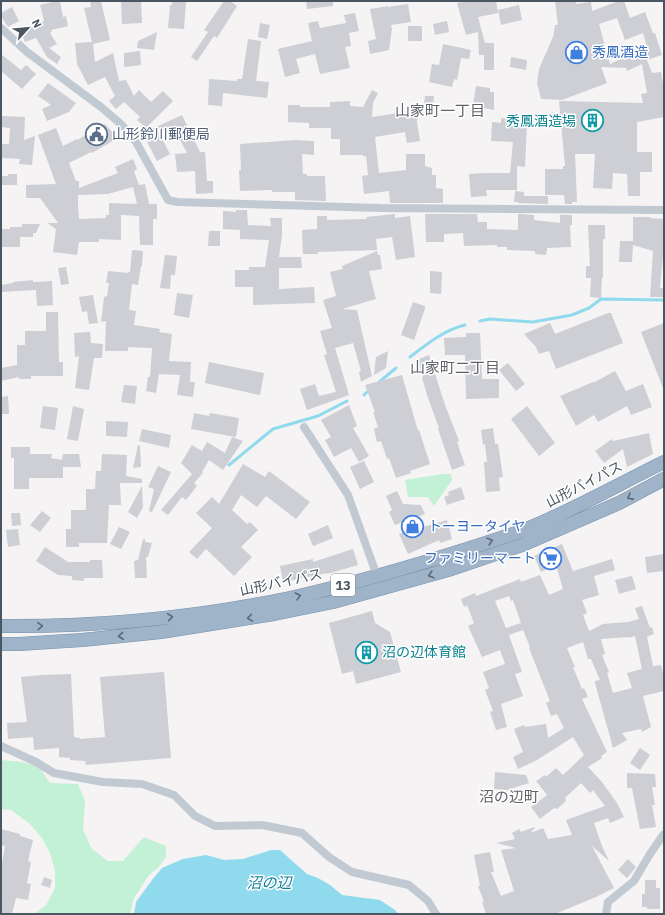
<svg xmlns="http://www.w3.org/2000/svg" width="665" height="915" viewBox="0 0 665 915" font-family="'IBM Plex Sans','Noto Sans JP',sans-serif">
	<style>
		.green { fill: #c3f1d5 }
		.water { fill: #90daee }
		.lines { fill: none; stroke-linecap: round; stroke-linejoin: round }
		.stream { stroke: #90daee; stroke-width: 3 }
		.building { fill: #cdcfd5; fill-rule: evenodd }
		.trunk-casing { stroke: #7690ad; stroke-width: 14 }
		.minor { stroke: #c1cad2; stroke-width: 8 }
		.trunk { stroke: #9fb4c9; stroke-width: 13 }
		.oneway { stroke: #5b6976 }
		.labels { text-anchor: middle; stroke-width: 3; stroke-linejoin: round; paint-order: stroke }
		.shield { fill: #fff; stroke: #808990; stroke-width: 1 }
		.shield-label { font-size: 13px; font-weight: bold; fill: #4a5661 }
		.shop-label { font-size: 14px; fill: #366cbe; stroke: #fff; text-anchor: start }
		.culture-label { font-size: 14px; fill: #0d838f; stroke: #fff; text-anchor: end }
		.service-label { font-size: 14px; fill: #4e5e75; stroke: #fff; text-anchor: start }
		.street-label { font-size: 14px; fill: #4a5661; stroke: #fff }
		.neighbourhood-label { font-size: 15px; fill: #5f6368; stroke: #fff }
		.water-label { font-size: 15px; font-style: italic; fill: #0c7c9b; stroke: #fff }
	</style>
	<rect width="100%" height="100%" fill="#f5f3f3"/>
	<!-- green -->
	<path class="green" d="M442,474H451L452,480L434,506L428,497H408L405,480Z
		M1,760L23,762L39,767L50,783L78,784L85,801L83,830L92,849L108,861H123L144,837L166,846V857L158,868L149,875L134,898L130,914H34L46,905L55,888V870L50,853L42,838L30,824L11,810L1,809Z"/>
	<!-- water -->
	<path class="water" d="M271,850H280L307,874L318,878L330,885L342,895L380,900L395,910L398,914H134L136,902L152,880L162,868L183,859L206,855L224,860L243,859Z"/>
	<g class="lines">
		<!-- stream -->
		<path class="stream" d="M480,321L490,319L533,322L572,315L589,308L601,299L664,300
			M410,357C427,344 444,330 465,325
			M378,383L396,368
			M364,395L370,389
			M229,465L273,429L318,416L347,401"/>
	</g>
	<!-- building -->
	<path class="building" d="M57,1H60L63,17L66,16L68,26L51,30L52,32L50,33L57,44L49,48L61,57L57,64L47,57L36,38L25,42L20,30L44,21L40,5Z
		M90,1H101L110,40L93,44L95,62L113,53L119,81L126,80L134,96L139,90L151,102L163,91L173,101L146,128L137,120L140,117L124,102L116,109L109,101L115,96L105,77L88,85L77,64L75,43L92,42L84,8L91,7Z
		M121,1H141L142,23L122,24Z
		M172,1H186L184,29L168,28L170,5H172Z
		M224,1H230L237,6L217,38L214,36L197,61L191,57L208,32L204,30Z
		M306,1H333V6L307,9Z
		M467,1H496L498,13L478,17L485,43H494V70H484V55H479L478,32L466,35L457,3Z
		M555,1H576V4L591,2L592,11L619,1H624L630,18L645,12L653,33H655L662,55L647,60L652,73L661,72L664,89V117L637,122V152H652V172H640V196H628L627,174L613,173L612,189L593,188L595,154H575L577,202H572V204H565L564,195H545V169H563V166H565L559,101L643,103L641,94L647,93L642,64L627,71L626,68L601,67L607,83L562,100L541,99L537,83L539,69L553,37L555,25H558ZM617,18L625,40L643,33L647,47L610,64L599,24Z
		M408,4L411,22L391,25L392,29L389,50L370,54L368,41L376,39L370,9L388,6V7Z
		M519,5L522,20L501,25L498,10Z
		M12,7L19,21L8,27L1,16V13Z
		M355,13L359,31L349,33L351,46L345,47L350,68L320,74L315,54L296,59L300,73L285,77L278,49L312,41L308,23L318,21L320,28L346,23L344,15Z
		M447,21L449,32L435,35L433,24Z
		M260,23L270,25L267,39L258,37Z
		M408,26H422V41H408Z
		M157,32L154,50L137,48L138,41Z
		M248,39L261,41L256,81L269,82L267,98L223,93L222,106L208,105L209,79L237,81V79H242Z
		M443,44L471,50L469,59L461,58L457,80L454,79L452,87L429,82L432,64L439,65Z
		M140,51L141,65L124,67V53Z
		M1,54L21,70L26,65L36,74L22,89L1,71Z
		M511,57L527,60L526,70L510,67Z
		M48,83L76,103L69,112L47,121L42,109L51,105L38,96Z
		M476,86L490,88V92H494V110L473,106Z
		M372,90L378,93L373,103L372,117L399,113L417,114V122L420,141L407,143L405,132L375,137L379,173L406,170V154H425V166L432,168V175H436V188L443,189V203H390L389,191L364,194L362,176L368,175L366,156L364,157L363,155H340V139H331V128H309V123L288,122V105H300V107H330V102L350,101V106L363,107Z
		M425,96H434L433,107L424,106Z
		M182,115L200,152H205L207,181H213V193L196,194L195,171L177,172L175,154L187,153L180,140L156,127Z
		M1,116L25,117L24,140L35,136L32,165L19,164L20,159L1,158V144H9L10,128L1,127Z
		M501,118L508,119V122L527,123L525,167L517,166V190H486L487,196L471,197L469,174L484,173H510L513,142L491,141L492,122L501,123Z
		M105,124L118,138L92,153L91,152L69,163L76,181H79V188L118,173L115,167L133,159L137,169L134,171L139,185L145,184L149,204H157V219H153V245H140L139,216L121,215V240L99,239V242H79L77,255L53,252L56,229L47,223H58L40,198H26V185L56,184L38,135L56,128L63,146L77,139V140ZM133,187L137,204L109,203V215H106V218L79,219L78,203H77H78V195L108,194Z
		M156,127L170,154L157,161L145,138L152,135L148,131Z
		M296,140L314,141V155L302,154L303,174H307V176H325L326,201L295,200V192H272V190L240,191L239,170H241L240,144Z
		M8,174H17V185H1V176H8Z
		M515,191L524,192V196H548V204L518,203V202H514Z
		M236,210H247L248,225L271,226L270,218H282V235L279,257H301L302,268H279V289L314,287L315,303L253,305V287H235V270H249V267H265L269,240L240,239V230L223,229V211L236,212Z
		M395,214V218L410,216L415,257L396,260L392,237L376,239L377,250L318,252V254H303L302,230L317,229V216H327V220L367,219L366,217Z
		M425,214H477L478,222H487V229L518,230V214L534,215V220L560,223V215H572V225H570L571,247L547,248L546,255L535,254V251L507,250V247H497V245L464,246L463,233L444,234V242H426Z
		M633,217H650V218L664,219V244L660,288H664V297H650L653,251L633,245L632,262H619L620,241H633Z
		M22,224H40L36,233H33V237H20V247H1V229H10V227H22Z
		M588,225H605V239H603V278H602L601,298L590,297L591,278H586V266H590Z
		M209,231H220V246H208Z
		M132,250L143,251L142,266H141L138,285L132,284L129,310L136,311L134,325L160,329L159,332L172,334L169,361L191,362L190,382H195L193,397L177,395L180,375L159,374L156,393L146,391L148,377H150L152,348L128,347V351H105L106,321L101,322L104,297L107,296L109,283H106L108,271L128,273V272H130Z
		M377,251L378,255H380L382,269L369,271L376,299L342,309L357,310L372,376L361,382L359,372L361,371L353,343L335,348L349,395L307,410L300,389L315,384L319,396L336,392L324,355L327,354L320,331L332,328L323,300L336,296L330,272L343,269L342,266Z
		M165,255L177,256L175,275H171L170,289L160,288Z
		M66,267L69,284L61,285L58,268Z
		M430,271L442,272L441,294L430,293Z
		M33,280V282L52,281L53,305L37,306L36,290L1,292V285L13,283V282Z
		M177,293L193,295L189,318L174,315Z
		M93,295L98,323L89,324L87,311L82,312L79,297Z
		M413,302L425,306V309L414,340L401,335Z
		M46,312H58L59,362H63V376H31V379H19V377L1,381V368L17,365V345H25V331H46Z
		M608,313H611L623,343L556,369L549,351L539,354L536,347L524,334L550,323L555,334Z
		M664,323V388H663L641,332Z
		M90,332L91,343L103,344L102,358H94L89,390L75,388L79,356L75,357L74,333Z
		M466,333H480L482,379H499V398L466,399L465,355H445L444,338L466,337Z
		M388,351L386,368L374,375L376,357Z
		M429,355L445,405L459,441L457,442L465,465L452,470L438,429L439,428L427,395L422,377H423L417,360Z
		M209,362L264,373L260,395L205,383Z
		M508,363L525,384L516,391L499,370Z
		M615,371L626,391L643,384L652,407L631,415L627,406L598,422L594,415L576,426L560,396L593,382V383Z
		M402,375L418,431L419,430L430,464L410,471L411,473L396,478L389,458L387,459L381,441L377,442L374,429L378,427L373,412H375L365,385Z
		M124,385L137,386L135,404L121,402Z
		M8,396L9,414H1V397Z
		M349,405L357,426L353,428L369,456L359,462L351,448L334,457L325,440L331,437L321,420Z
		M43,406L58,408L55,430L40,428Z
		M73,406L84,409L78,441L67,439Z
		M527,406L555,443L539,456L511,419Z
		M194,413L209,416L210,413L239,418L236,437L191,429Z
		M106,421L128,422L127,437L106,436Z
		M493,428L495,444H498L503,477L499,478L500,491L486,492L484,462H487L485,444L483,445L481,430Z
		M142,429L171,435L169,448L139,441Z
		M649,433L653,454L627,467L623,449L604,463L595,451L612,439L613,441Z
		M232,437L243,441L223,470L209,460L202,472L203,473L194,483L197,486L186,500L182,497L168,515L161,510L192,474L181,463L192,445L202,451L207,442L225,453Z
		M138,445L140,446L141,467L133,468Z
		M11,447H30V454H52L51,458L62,460L63,454H79L81,467H63V478H29V489H14V458H11Z
		M102,454L127,455L126,476L142,479V483H120L121,505H109L107,543H79V547H66V529H71V510H86V489H95L96,471H101Z
		M364,461L374,482L360,489L350,467Z
		M243,464L265,477L269,471L310,502L296,519L266,496L257,507L241,495L232,510L247,524L250,522L258,530L241,547L252,557L234,576L206,549L197,559L189,552L212,528L196,513L212,497L219,504Z
		M158,466L171,472L152,512L149,511L154,489L148,487Z
		M142,486L143,507L137,518L128,512Z
		M461,487L465,499L447,505L444,497L449,495L448,492Z
		M397,491L403,504L421,505L425,514L395,525L389,512L392,510L386,496Z
		M42,511L51,518L40,532L30,525Z
		M11,513H20L21,525L12,526Z
		M447,520L452,539L440,543L439,540L408,554L399,534Z
		M328,525L333,538L313,546L308,534Z
		M119,527L130,532L121,549L110,544Z
		M18,529L20,545L8,547L6,530Z
		M143,539H145V542L152,543L148,557H146L147,578H135L134,561L138,560Z
		M562,544L573,571L612,559L615,570L594,576L599,595L582,600L587,613L583,615L589,631L603,624L628,622L639,619L635,608L642,606L650,628L652,627L654,634L647,637L653,666L661,665L664,676V691L643,696L651,727L642,732L641,729L622,733L627,740L613,748L595,683V681L600,680L591,659H588L583,642L567,648L575,667H573L582,689L584,688L588,697L582,699L607,752L601,756L602,758L588,767L602,782L617,803L624,817L610,823L608,818L594,823L602,846L609,861L592,846L614,888L596,897L555,914H486L482,902H484L478,886H480L474,855L490,852L494,872H491L501,896L514,891L501,850L516,848L496,843L515,839L512,833L519,829L521,832L534,827L535,828L530,833L543,828L548,839L572,835L566,820L605,806L593,790L590,793L581,783L565,798L566,801L557,809L554,808L540,819L531,807L547,795L536,781L545,775L546,777L556,768L563,775L584,755L573,737L537,760L518,769L513,757L523,752L514,729L524,725L525,727L546,724L548,738L564,728L557,714L551,716L546,703L550,701L529,648L530,647L523,630L509,635L522,672L515,674L523,696L501,704L507,727L496,730L490,712L493,711L485,690L489,688L483,672L505,664L500,650L482,657L468,626L474,623L467,605L464,607L461,599L475,593L476,596L520,579L521,582L540,575L549,595L563,589L556,565L541,572L534,556ZM509,596L511,601L513,600L521,623L506,628L495,601ZM635,636L642,669L627,673L632,688L613,693L607,673L609,672L602,655L605,654L601,639L629,637V638Z
		M45,547L68,562H90V560H102L103,578H84V581L72,580V576L58,575L36,561Z
		M353,549L358,565L327,574V573L283,582L280,566L313,559V562Z
		M664,554V571L647,573L645,557Z
		M632,576L636,589L619,594L615,580Z
		M372,611L375,623L390,632L401,672L356,684L353,671L342,674L329,623Z
		M164,672L171,758L86,765L85,761L70,760V758L59,757V748L34,750L33,737L8,739L7,723L27,722L21,677L41,675L71,674L74,737L80,738V739L105,737L100,677Z
		M640,748L650,755L640,770L630,763Z
		M495,772L526,775L529,783L507,790L494,789Z
		M627,773L655,774L656,787H652L655,805H652L656,827L640,829L632,788H627Z
		M1,829L20,834V836L33,840L28,861L31,862L27,883L31,884L28,900L16,898L12,914H1V869L5,846L1,845Z
		M628,859L636,867L627,878L618,870Z
		M44,877L52,880L50,888L41,885Z
		M645,880H656V888H660V909H647V907H642V894H645Z"/>
	<g class="lines">
		<defs>
			<path id="trunk" d="M1,626C96,627 198,617 290,598C332,589 374,577 415,565C451,554 488,543 524,530C572,511 617,485 664,462
				M1,644H19L82,640L161,632L274,614L333,602L448,570L522,545L619,503L664,479"/>
		</defs>
		<!-- trunk casing -->
		<use href="#trunk" class="trunk-casing"/>
		<!-- minor -->
		<path class="minor" d="M1,28L27,52L101,107L122,125L136,142L168,200L177,202L380,208L664,210
			M304,427L348,495L377,576
			M1,746L36,762L54,773L103,782L142,784L174,795L195,816L215,826L262,825L302,833L329,857L352,872L409,885L428,901L436,914
			M606,914L608,902L634,881L650,854L663,835"/>
		<!-- trunk -->
		<use href="#trunk" class="trunk"/>
	</g>
	<!-- one-way arrows -->
	<defs><path id="oneway-chevron" d="M-2-3.5L2.5 0L-2 3.5" fill="none" stroke-width="1.6" stroke-linecap="round" stroke-linejoin="round"/></defs>
	<g class="oneway">
		<use href="#oneway-chevron" transform="translate(630 497) rotate(152)"/>
		<use href="#oneway-chevron" transform="translate(490 541) rotate(-18)"/>
		<use href="#oneway-chevron" transform="translate(431 575) rotate(164)"/>
		<use href="#oneway-chevron" transform="translate(298 596) rotate(-14)"/>
		<use href="#oneway-chevron" transform="translate(170 617) rotate(-8)"/>
		<use href="#oneway-chevron" transform="translate(250 618) rotate(171)"/>
		<use href="#oneway-chevron" transform="translate(40 626) rotate(-3)"/>
		<use href="#oneway-chevron" transform="translate(121 636) rotate(174)"/>
	</g>
	<!-- icons -->
	<defs>
		<symbol id="shop-ring" viewBox="-11 -11 22 22"><circle r="9.5" fill="#fff" stroke="#3f7fe0" stroke-width="1.5"/><path d="M-5-2.5h2.3a2.7 3.5 0 0 1 5.4 0H5L5.5 6h-11ZM-1.5-2.5h3a1.5 2.3 0 0 0-3 0Z" fill="#3f7fe0"/></symbol>
		<symbol id="building-ring" viewBox="-11 -11 22 22"><circle r="9.5" fill="#fff" stroke="#0f9aa8" stroke-width="1.5"/><path d="M-4-6H4V6H1V3H-1V6H-4ZM-2.5-4.3h1.7v1.8h-1.7ZM.8-4.3h1.7v1.8H.8ZM-2.5-1h1.7V.8h-1.7ZM.8-1h1.7V.8H.8Z" fill="#0f9aa8"/></symbol>
		<symbol id="civic-ring" viewBox="-11 -11 22 22"><circle r="9.5" fill="#fff" stroke="#5c6f8a" stroke-width="1.5"/><path d="M-.6-6.5H3V-4.5H.6V-3L4-1V1h2V6H-6V1h2V-1L-.6-3ZM-1.2 2.5V6h2.4V2.5Z" fill="#5c6f8a"/></symbol>
		<symbol id="supermarket-ring" viewBox="-11 -11 22 22"><circle r="9.5" fill="#fff" stroke="#3f7fe0" stroke-width="1.5"/><path d="M-6-5.5h2.5l.6 2H6L4.5 2H-2.5L-4.4-4H-6ZM-1.5 3.2a1.3 1.3 0 1 0 .1 0ZM3 3.2a1.3 1.3 0 1 0 .1 0Z" fill="#3f7fe0"/></symbol>
	</defs>
	<g fill-rule="evenodd">
		<use href="#shop-ring" x="564" y="40" width="25" height="25"/>
		<use href="#building-ring" x="580" y="108" width="25" height="25"/>
		<use href="#civic-ring" x="84" y="122" width="25" height="25"/>
		<use href="#shop-ring" x="400" y="514" width="25" height="25"/>
		<use href="#supermarket-ring" x="538" y="546" width="25" height="25"/>
		<use href="#building-ring" x="354" y="640" width="25" height="25"/>
	</g>
	<g class="labels">
		<!-- shield labels -->
		<rect class="shield" x="331" y="574" width="24" height="22" rx="3"/>
		<g class="shield-label">
			<text x="343" y="590">13</text>
		</g>
		<!-- shop labels -->
		<g class="shop-label">
			<text x="592" y="57">秀鳳酒造</text>
			<text x="428" y="531">トーヨータイヤ</text>
			<text x="536" y="563" text-anchor="end">ファミリーマート</text>
		</g>
		<!-- culture labels -->
		<g class="culture-label">
			<text x="576" y="126">秀鳳酒造場</text>
			<text x="382" y="657" text-anchor="start">沼の辺体育館</text>
		</g>
		<!-- service labels -->
		<g class="service-label">
			<text x="112" y="139">山形鈴川郵便局</text>
		</g>
		<!-- street labels -->
		<g class="street-label">
			<text transform="translate(584 484) rotate(-27)" y="5">山形バイパス</text>
			<text transform="translate(281 582) rotate(-12)" y="5">山形バイパス</text>
		</g>
		<!-- neighbourhood labels -->
		<g class="neighbourhood-label">
			<text x="440" y="116">山家町一丁目</text>
			<text x="455" y="373">山家町二丁目</text>
			<text x="509" y="802">沼の辺町</text>
		</g>
		<!-- water labels -->
		<g class="water-label">
			<text x="269" y="888">沼の辺</text>
		</g>
	</g>
	<!-- border -->
	<rect width="665" height="915" fill="none" stroke="#4a5661" stroke-width="4"/>
	<!-- north arrow -->
	<g transform="translate(28 28) rotate(63)" stroke="#ffffff" stroke-width="3" paint-order="stroke">
	<path d="M0-3L7 15L0 10L-7 15Z" fill="#4a5661"/>
	<text y="-6" font-size="11" font-weight="bold" text-anchor="middle" fill="#4a5661">N</text>
	</g>
</svg>
